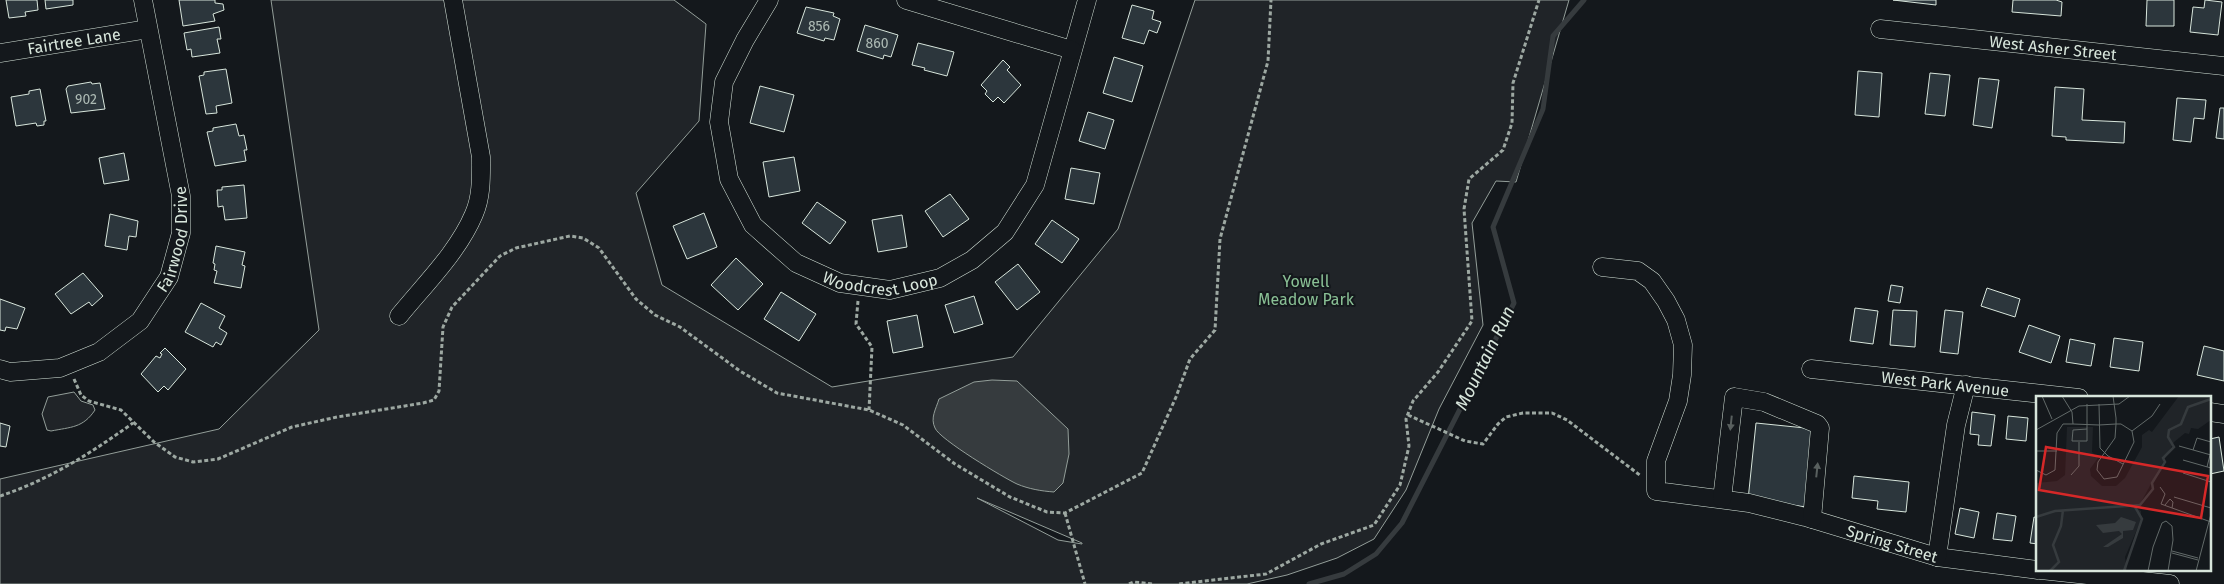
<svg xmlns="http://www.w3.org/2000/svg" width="2224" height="584" viewBox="0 0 2224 584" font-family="'Fira Sans',sans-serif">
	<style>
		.green { fill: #202428; stroke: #939e99; fill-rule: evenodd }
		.water { fill: #363b3e; stroke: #939e99 }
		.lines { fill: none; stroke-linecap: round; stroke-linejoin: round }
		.stream { stroke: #363b3e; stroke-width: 5 }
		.building { fill: #2c363c; stroke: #d8e6dc }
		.minor-casing { stroke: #d8e6dc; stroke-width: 19 }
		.path { stroke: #9da8a2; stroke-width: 3; stroke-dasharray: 4 2.5; stroke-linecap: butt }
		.minor { stroke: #14181c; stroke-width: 18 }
		.oneway { fill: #59605f }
		.labels { text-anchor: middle; stroke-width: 4; stroke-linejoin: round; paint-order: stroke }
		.number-label { font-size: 14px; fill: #adbab4 }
		.street-label { font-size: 16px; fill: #d8e6dc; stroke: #14181c }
		.park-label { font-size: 16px; fill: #8ac095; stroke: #14181c }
		.water-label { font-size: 18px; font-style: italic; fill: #d8e6dc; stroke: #14181c }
		.inset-river { fill: none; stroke: #363b3e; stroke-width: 2.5 }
		.inset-road { fill: none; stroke: #626a69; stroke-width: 1 }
		.view { fill: #d62828; fill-opacity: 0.15; stroke: #d62828; stroke-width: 2.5 }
		.inset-edge { fill: none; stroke: #d8e6dc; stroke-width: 2.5 }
	</style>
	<rect width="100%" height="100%" fill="#14181c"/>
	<!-- green -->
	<path class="green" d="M271,0H674L706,24L699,121L636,193L662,285L832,387L1013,357L1118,229L1195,0H1569L1516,182L1496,181L1472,223L1483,325L1439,409L1406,490L1374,539L1337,558L1287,575L1247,584H0V479L219,429L319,330ZM977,498L1082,543V544L1058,540Z
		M74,392L81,401L93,405L95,410C83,428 71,427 51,431L47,430L42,414L48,397Z"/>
	<!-- water -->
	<path class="water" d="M992,380L1017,381L1068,429L1069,454L1063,483L1054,492C1041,491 1029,489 1017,484C1004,478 939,439 935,428C930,418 936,409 939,399L974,382Z"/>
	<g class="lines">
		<!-- stream -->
		<path class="stream" d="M1309,584L1344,574L1376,554L1402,523L1514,303L1493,227L1543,109L1553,36L1584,0"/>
	</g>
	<!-- building -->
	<path class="building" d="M6,0H37L38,10L25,12L26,16L9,18Z
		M45,0H73V5L46,9Z
		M179,0H215V3L223,4L224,10L213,14L215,21L183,26Z
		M1893,0H1936V5Z
		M2013,0H2056L2062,2L2061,16L2012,12Z
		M2147,0H2174V26H2146Z
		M2205,0L2222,2L2218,35L2190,32L2193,7L2204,8Z
		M1132,5L1154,11L1152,19L1161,22L1157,33L1149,30L1144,44L1122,38Z
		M806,7L834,13L833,16L840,19L834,40L825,38L824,41L797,33Z
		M865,25L898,35L891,57L884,55L883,59L857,51Z
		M219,27L221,39H217L220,53L192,57L191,49L187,50L184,33Z
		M918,43L954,52L947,76L924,70L925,68L912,65Z
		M1114,57L1143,66L1132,102L1103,93Z
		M1003,60L1010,67L1007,70L1021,85L1004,103L998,97L993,102L985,94L987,91L981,85Z
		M226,69L232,103L216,106L217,113L206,114L199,76L204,75V72Z
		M1858,71L1882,73L1879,117L1855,115Z
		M1930,73L1950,75L1945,116L1925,114Z
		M1979,78L1999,80L1992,128L1973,125Z
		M91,82L92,84L100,83L105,109L71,113L66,89L68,86Z
		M760,86L794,95L784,132L750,123Z
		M2055,87L2084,89L2082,120L2125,122L2124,143L2066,140V137L2052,136Z
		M40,89L46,121H44V125L37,126L36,123L16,126L11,97L29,94V91Z
		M2177,98L2206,100L2204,119L2194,118L2191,142L2173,140Z
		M2220,108H2224V139L2216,138Z
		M1088,112L1114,120L1105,149L1079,141Z
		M236,124L239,136L244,135L247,150H244L246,161L215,166L207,132L213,131V128Z
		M124,153L129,180L104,184L99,158Z
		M794,157L800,191L769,197L763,162Z
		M1071,168L1100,173L1094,204L1065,199Z
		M244,185L247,218L225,220L223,206L218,207L217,190H222V187Z
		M950,194L969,219L943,237L925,211Z
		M817,202L846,222L830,244L802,223Z
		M704,213L717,247L687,259L673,226Z
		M110,214L138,221L136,237L129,236L127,250L105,246Z
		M902,215L907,247L878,252L872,220Z
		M1052,220L1079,239L1062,263L1035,244Z
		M216,246L245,252L242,265L245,266L241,288L214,283L217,271L214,270L215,264L213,263Z
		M736,258L763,284L738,310L711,285Z
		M1018,264L1040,292L1017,310L995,282Z
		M83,273L103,296L92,306L89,302L71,314L55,294Z
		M1891,285L1903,287L1900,303L1888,301Z
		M1987,288L2020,299L2015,317L1981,306Z
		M781,292L816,314L799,341L764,319Z
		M974,296L983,324L954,333L945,305Z
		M0,299L25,308L17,329L6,327L5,331L0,330Z
		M201,303L225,316L219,328L227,333L221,345L216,342L213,347L185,332Z
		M1855,308L1878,311L1873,344L1850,341Z
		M1893,310L1917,311L1915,347L1890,345Z
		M1945,310L1963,312L1958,354L1940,352Z
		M917,315L923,347L893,353L887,321Z
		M2029,325L2060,336L2051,363L2019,352Z
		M2114,338L2143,342L2139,371L2110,367Z
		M2070,339L2095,344L2091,366L2066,362Z
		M2204,346L2224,351V381L2197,375Z
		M165,348L186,369L168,390L164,386L158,392L141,374L156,356L160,358L162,354L160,353Z
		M1972,412L1995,415L1991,446L1978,445L1979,435L1970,434Z
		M2008,416L2028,418L2026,441L2006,439Z
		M0,423L10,426L6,447L0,446Z
		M1756,423L1815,429L1807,507L1748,500Z
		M2219,437L2224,471L2210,474V439Z
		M1854,476L1909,482L1906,512L1877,509L1878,501L1852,498Z
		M1960,508L1979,512L1974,538L1955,534Z
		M1997,513L2016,516L2012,541L1993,539Z
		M2034,517L2038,518V544L2030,543Z"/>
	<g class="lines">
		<defs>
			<g id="minor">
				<path id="s1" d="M769,0L745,40L724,82L719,122L729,179L753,225L796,263L840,283L890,290L940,278L972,260L1005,232L1035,185L1087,0"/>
				<path d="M906,0L1072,50"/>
				<path id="s2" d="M1880,29L2224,66"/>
				<path id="s3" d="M0,53L148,29"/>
				<path id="s4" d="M1602,267L1638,271L1652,281L1666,301L1676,320L1683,345L1682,375L1678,401L1656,461V491L1749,503L1805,517L1937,557L2038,570"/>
				<path d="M399,316C425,284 458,252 474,214C482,196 481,175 481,157L453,0"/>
				<path id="s5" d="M0,369L10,372L60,368L99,352L140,321L169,277L181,233V196L143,0"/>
				<path id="s6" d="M1811,369L2079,398"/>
				<path d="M2210,412L2224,414"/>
				<path d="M1722,499L1734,397L1764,402L1817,424L1820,428L1812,519"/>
				<path d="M1937,557L1956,425L1966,385"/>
				<path d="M2041,570L2170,584"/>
			</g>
		</defs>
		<!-- minor casing -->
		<use href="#minor" class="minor-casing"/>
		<!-- path -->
		<path class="path" d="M858,301L856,324L872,347L869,410
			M74,379L81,395L89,401L121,410L154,442L175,457L193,462L218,459L292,427L337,417L423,403L434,400L439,391L443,327L452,307L500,256L516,248L570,236L583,238L599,248L636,299L655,315L680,327L740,371L777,393L869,410L903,425L955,464L1010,497L1047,512L1065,513L1142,473L1176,397L1190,359L1215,330L1220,239L1268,61L1271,0
			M1408,415L1465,441L1483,444L1498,424L1506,417L1523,413H1552L1567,420L1641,476
			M0,496C49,480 91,453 133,423
			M1065,513L1085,584
			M1129,584L1134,582L1152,584
			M1179,584L1266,574L1321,544L1374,525L1400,485L1409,446L1406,419L1413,401L1438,372L1472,321L1464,209L1469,179L1503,150L1512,123L1513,83L1539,0"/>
		<!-- minor -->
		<use href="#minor" class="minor"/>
	</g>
	<!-- one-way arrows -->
	<defs><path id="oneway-solid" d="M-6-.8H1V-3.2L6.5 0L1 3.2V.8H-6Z" transform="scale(1.25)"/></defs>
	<g class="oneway">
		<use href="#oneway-solid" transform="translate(1731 423) rotate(96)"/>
		<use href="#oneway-solid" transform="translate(1817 470) rotate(-84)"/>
	</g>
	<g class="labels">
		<!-- number labels -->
		<g class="number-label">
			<text x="819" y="31">856</text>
			<text x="877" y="48">860</text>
			<text x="86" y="104">902</text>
		</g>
		<!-- street labels -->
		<g class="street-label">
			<text dy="6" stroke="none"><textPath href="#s3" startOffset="75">Fairtree Lane</textPath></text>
			<text dy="6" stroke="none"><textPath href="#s2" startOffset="174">West Asher Street</textPath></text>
			<text dy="6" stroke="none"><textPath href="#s5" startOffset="245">Fairwood Drive</textPath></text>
			<text dy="6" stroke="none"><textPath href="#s1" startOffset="390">Woodcrest Loop</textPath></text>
			<text dy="6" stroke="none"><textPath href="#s6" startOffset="135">West Park Avenue</textPath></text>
			<text dy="6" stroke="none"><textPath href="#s4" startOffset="518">Spring Street</textPath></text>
		</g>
		<!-- park labels -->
		<g class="park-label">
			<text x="1306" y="287">Yowell<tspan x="1306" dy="18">Meadow Park</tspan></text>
		</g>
		<!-- water labels -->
		<g class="water-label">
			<text transform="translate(1485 358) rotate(-64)" y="6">Mountain Run</text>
		</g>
	</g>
	<!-- overview -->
	<g transform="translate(2036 396)">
		<rect width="175" height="175" fill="#14181c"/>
		<path d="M143,0H175V24L162,33L155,32L153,38L149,37L138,46L104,108L82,111H99L105,115V124L89,161L91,175H0V87L21,85L29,79L31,31H57L56,56L62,62L54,73L55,80L66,90H80L89,82L106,51V39L113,34L116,36Z" fill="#202428"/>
		<path d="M85,121L100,126L97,134L87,135V142L72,151H67L86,138L83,135L67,137L60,129L79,127Z" fill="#363b3e"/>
		<path class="inset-river" d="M0,121L19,115L104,109L117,93L116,87L129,66L127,62L138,51L132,41L133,34L145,28L152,11L175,3M14,175L23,166L17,149L25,130L27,114M88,175L106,123L99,111"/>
		<path class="inset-road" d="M6,0L16,23M26,0L36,16L37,28M51,8V45H36L37,34L51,33M63,8L64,52L72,60L87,68M0,34L43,10L83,8L94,0M96,35L116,20L124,8M143,50L175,59M157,54L161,42L175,46M0,55H21M147,64L175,72M171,71L175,55M0,74L10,79L19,74L21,37L27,28H37L63,29L80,28H85L96,35L98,46L81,81L68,83L61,74L62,66L79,42L80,28V22L77,0M147,77L175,86M35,79L43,70V46M124,91L129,98L125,108L175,126M138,101L175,112M129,109L134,103L137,106L136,112M136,155L162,162M136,157L162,164M112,175L117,151L126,127L130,125L136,130L137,144L132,175M160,175L175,118"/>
		<path class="view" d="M10,51L172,80L165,122L3,94Z"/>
		<rect width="175" height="175" class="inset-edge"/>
	</g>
</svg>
